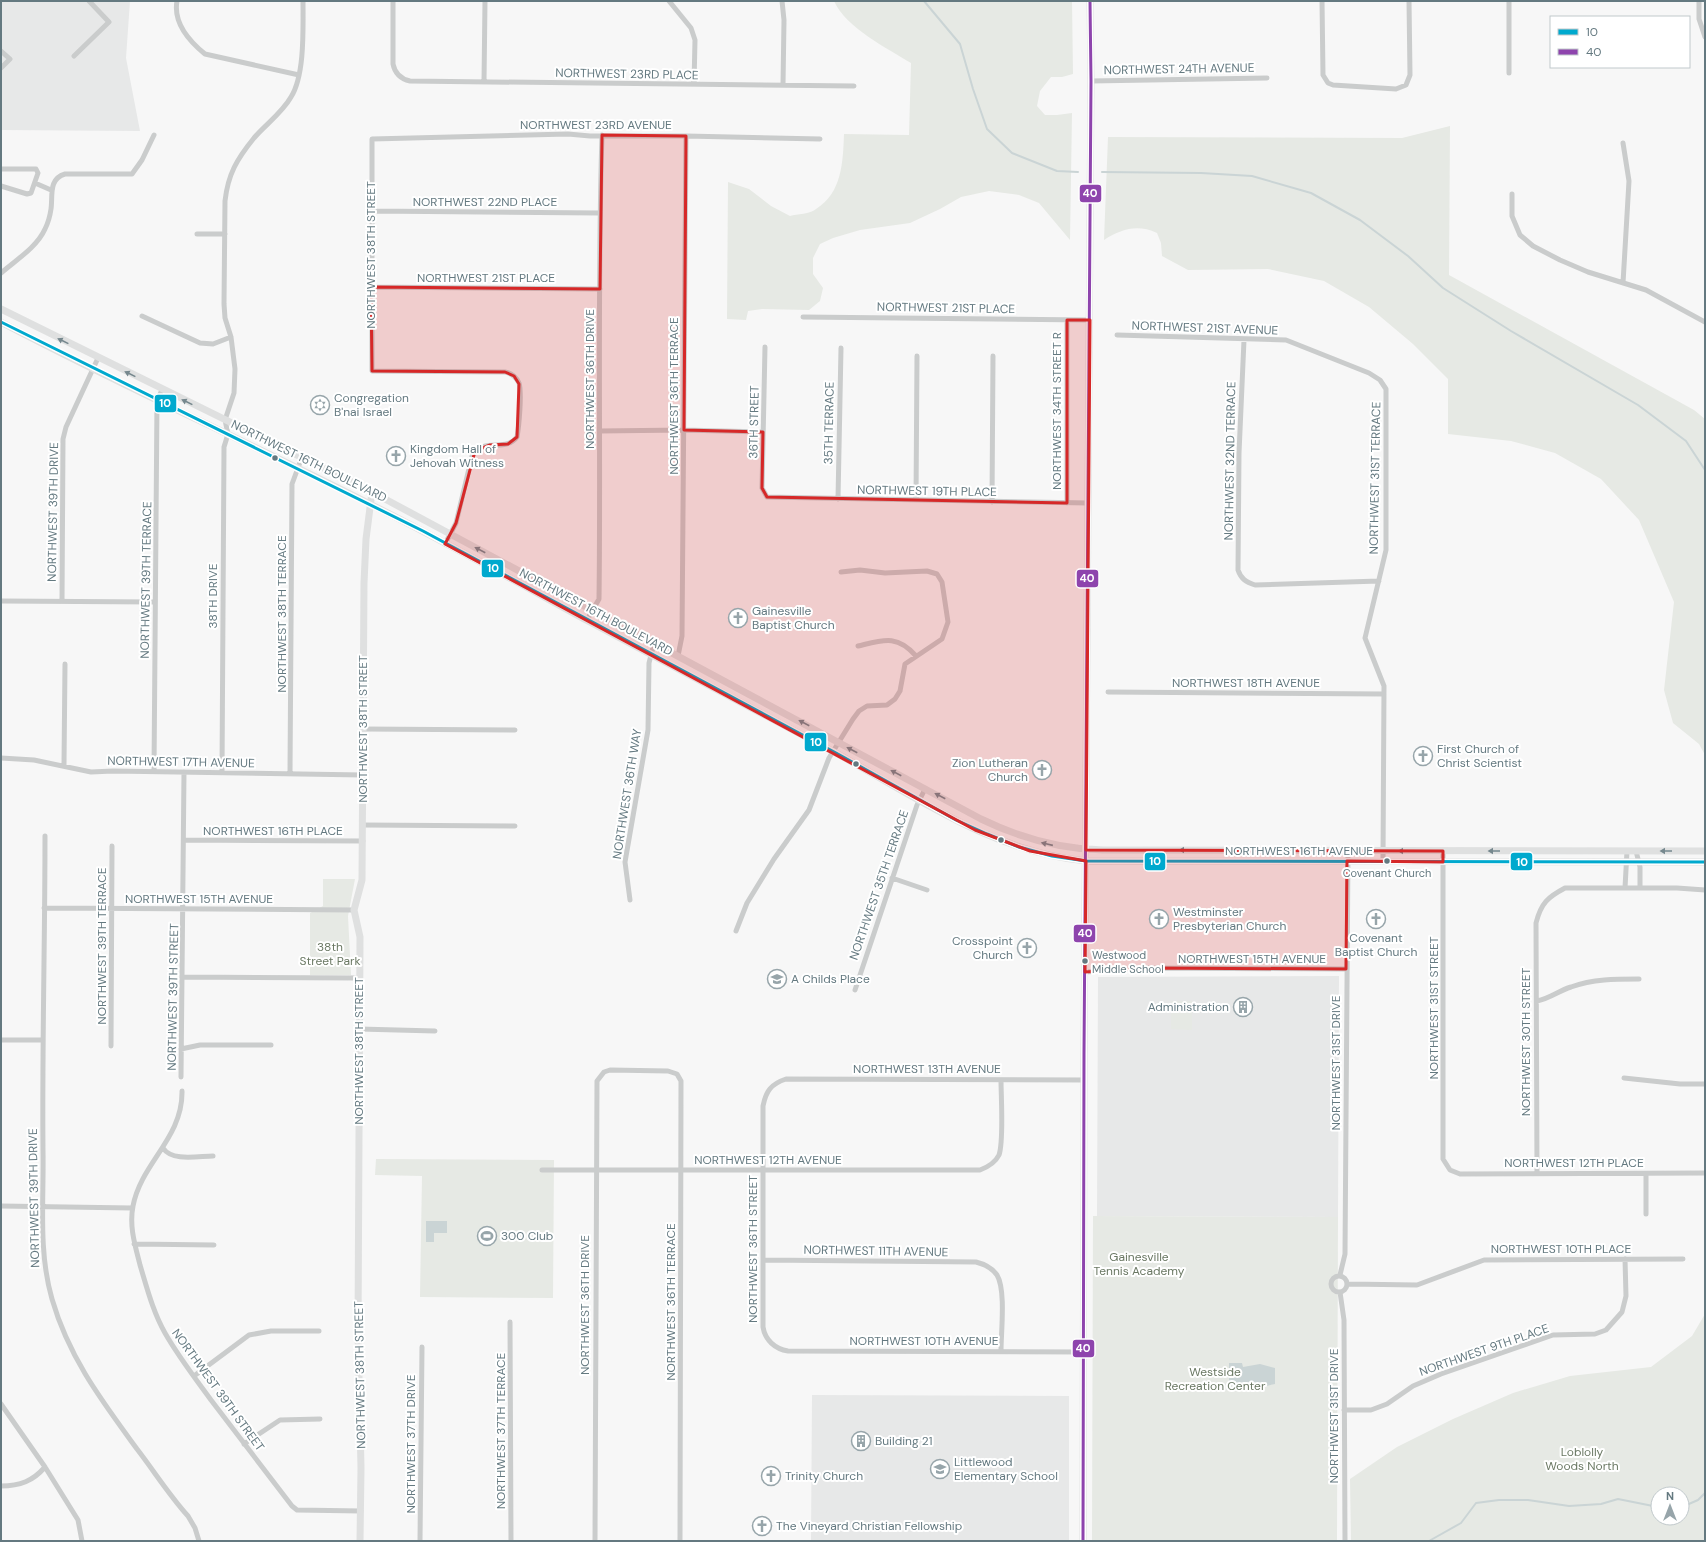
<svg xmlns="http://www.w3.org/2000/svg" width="1706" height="1542" viewBox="0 0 1706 1542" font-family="'DM Sans',sans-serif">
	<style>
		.built { fill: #e7e8e8 }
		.green { fill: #e6e9e4; fill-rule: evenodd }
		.water { fill: #cad4d5 }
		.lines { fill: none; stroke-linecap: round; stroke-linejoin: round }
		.stream { stroke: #cad4d5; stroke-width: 2 }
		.street { stroke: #cacccc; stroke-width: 5 }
		.secondary { stroke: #dfe0e0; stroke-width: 7 }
		.bus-1-casing { stroke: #fff; stroke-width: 6 }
		.bus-2-casing { stroke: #fff; stroke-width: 6 }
		.bus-1 { stroke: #00a9ce; stroke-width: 3 }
		.bus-2 { stroke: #8e44ad; stroke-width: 3 }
		.oneway { fill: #76888e }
		.marked { fill: #d62828; fill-opacity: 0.2; stroke: #d62828; stroke-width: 3; stroke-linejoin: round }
		.bus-dot { fill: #647980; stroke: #fff; stroke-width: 1.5 }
		.labels { text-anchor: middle; stroke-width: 4; stroke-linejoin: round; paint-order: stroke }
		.bus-label { font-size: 11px; fill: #647980; stroke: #fff }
		.street-label { font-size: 12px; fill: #647980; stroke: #fff }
		.poi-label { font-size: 12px; fill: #647980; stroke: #fff; text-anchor: start }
		.park-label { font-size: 12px; fill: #6a7863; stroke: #fff }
		.line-badge { stroke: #fff; stroke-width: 1.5 }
		.badge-label { font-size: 11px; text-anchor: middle; font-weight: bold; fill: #fff }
	</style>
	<rect width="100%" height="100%" fill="#f7f7f7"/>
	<!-- built -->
	<path class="built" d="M1,1H130L126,58L140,131L1,130Z
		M1339,976L1338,1217L1097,1216L1098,977Z
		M812,1395L1069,1396V1541H811Z"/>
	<!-- green -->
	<path class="green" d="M834,1H1072L1073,74L1062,77H1051L1040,91L1037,106L1045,115H1057L1072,113L1070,240L1039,203L1019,195L989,191L961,197L940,209L910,223L860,230L833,238L820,244L813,258V274L823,288L820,301L809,310L762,309L748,311L746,320L727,319L728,182L749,189L771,206L790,216C797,214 810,214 816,209C842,193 843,162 844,134L909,135L911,63C887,48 846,28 834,1Z
		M1450,126L1449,275L1694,410L1705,419V755L1699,744L1673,723L1664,690L1674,602L1639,520L1601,479L1555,453L1511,441L1448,434V379L1413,344L1369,307L1324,281L1268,269L1188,270L1162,256L1161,243L1157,233C1137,224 1122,229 1104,240L1108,137L1402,138Z
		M323,879H355L348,916L351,975H310V913L323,906Z
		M1171,1001H1192V1030L1171,1029Z
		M376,1159L554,1160L553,1298L420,1297L422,1176L375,1175Z
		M1093,1216L1338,1217L1337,1541H1092Z
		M1705,1314V1541H1351L1350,1479L1397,1447L1453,1419L1513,1393L1570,1376L1651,1367L1692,1336ZM1658,1494H1682V1518H1658Z"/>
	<!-- water -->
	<path class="water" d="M426,1221H447V1233H434V1242H426Z
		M1229,1363H1242L1243,1367L1260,1364L1275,1368V1384L1256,1388L1241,1384H1229Z"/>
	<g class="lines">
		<!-- stream -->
		<path class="stream" d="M924,1L960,44L973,89L987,129L1012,153L1057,171L1078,172
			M1102,172L1201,173L1252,176L1311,193L1360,220L1408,256L1443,288L1511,331L1638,405L1686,441L1705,470
			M1682,1507L1698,1500L1705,1493
			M1429,1541L1461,1523L1476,1503L1499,1500H1528L1569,1506L1601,1504L1618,1499L1658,1507"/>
		<!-- street -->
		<path class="street" d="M177,1C173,23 189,41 205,54L299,75
			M393,1V64C395,74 401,79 410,81L854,86
			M669,1L691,28L695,40L694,84
			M782,1L784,20L783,85
			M1322,1L1323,75L1328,83L1333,85L1396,89L1406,85L1410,75L1409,1
			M1509,1V73
			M1699,1V19L1705,37
			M1,51L10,59L1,68
			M74,56L109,22L89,1
			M1091,81L1267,78
			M484,82L485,1
			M1623,143L1629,181L1623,283
			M1,169H36L38,173L31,193L27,194L1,186
			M35,183L51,190
			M1512,194V216L1520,235L1533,246L1560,260L1588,272L1646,290L1705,322
			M371,211L599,213
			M197,234H225
			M1,273C16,260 37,247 45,229C48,223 50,216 51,209C53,196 48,179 65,174H132L142,160L154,135
			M371,287L600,289
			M142,316L200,343L213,344L231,337
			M803,317L1090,320
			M1117,335L1286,340L1369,373L1380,380L1386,389V550L1365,638L1384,686L1383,861
			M1244,340L1239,453L1238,570C1241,579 1246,582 1255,585L1379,581
			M765,347L762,488L767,497L1088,503
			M600,431L684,430L763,432
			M838,499L841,348
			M916,500L917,356
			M992,502L993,356
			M1067,503V320
			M445,544L456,523L472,456C484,436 505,453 517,437C519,426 522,393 519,383C516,377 511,373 505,372L372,371V139L568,134L590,136H686L820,139
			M1,601L155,602
			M62,601L63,439L66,427L98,358
			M587,620L599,599C601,445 597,290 602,135
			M858,646C883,640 897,634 916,656
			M678,656L682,636L686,136
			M1108,692L1384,694
			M363,729L515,730
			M1,758L34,760L91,772L113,771L363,775
			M64,765L65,664
			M154,772L157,400L162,390
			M222,773L224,447L228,434L225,420L234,393L235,369L231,337L225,318L224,304L225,201C228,174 237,159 254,138C266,124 282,113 291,97C305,75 303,28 303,1
			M290,773L292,484L302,457
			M363,825L515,826
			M45,836C45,941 42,1046 43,1151C44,1200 38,1251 52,1299C69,1358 102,1401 137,1449C154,1471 169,1495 188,1516L195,1528L199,1541
			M184,840L363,841
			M1443,851V1159L1450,1170L1460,1174L1705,1173
			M1636,851L1640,867V888
			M892,878L927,890
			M1625,888L1627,851
			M630,900L625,862L648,730L649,663L654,643
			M44,908L354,910
			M736,931L747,903L774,859L809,810L829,758L853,719L859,711L867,706L887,705L895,699L900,691L905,664L942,639L948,622L942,582L937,574L927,571L885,573L860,570L841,572
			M1085,972L1147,968L1346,969
			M183,977L360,978
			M855,990L917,805L925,789
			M1537,1001C1551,998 1558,991 1571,987C1593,979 1615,979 1639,979
			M359,1029L435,1031
			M1,1040H42
			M111,1046L112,846
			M181,1049L200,1045H271
			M181,1077L184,772
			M1624,1078L1680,1084H1705
			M182,1091C183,1138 141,1163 133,1206C129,1226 135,1245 140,1265C147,1288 153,1312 165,1333C178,1356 195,1378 211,1400C238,1435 265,1471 292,1506L297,1510L361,1511
			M163,1148C172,1162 199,1156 213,1156
			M542,1170H980C988,1167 995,1163 999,1155C1004,1141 1001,1097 1001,1080
			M1537,1173L1536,923C1541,903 1548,897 1565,888H1677L1705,890
			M1646,1174V1214
			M1,1206L132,1208
			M134,1244L214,1245
			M763,1260L976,1262C984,1264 992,1268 997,1275C1006,1290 1001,1332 1001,1351
			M1340,1275L1345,1254L1348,851
			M1331 1284a8 8 0 1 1 16 0a8 8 0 1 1-16 0Z
			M1348,1284L1417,1285L1484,1260L1683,1259
			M1340,1292L1344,1320L1345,1541
			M510,1322L511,1541
			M1084,1352L788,1351C775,1349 765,1340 763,1327V1106C766,1091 771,1084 786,1079L1084,1080
			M194,1376L249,1335L271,1331H319
			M1,1404L45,1467L78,1520L82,1541
			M1344,1410H1371L1387,1404L1413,1386L1441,1374L1553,1335L1595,1334L1606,1330L1622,1312L1626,1296L1625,1259
			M244,1444L280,1420L320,1419
			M1,1486C20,1486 33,1481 45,1467
			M420,1541L422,1347
			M595,1541L597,1081L604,1072L610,1070L668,1071L677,1074L681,1081L680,1541"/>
		<!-- secondary -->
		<path class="secondary" d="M1,309L372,492L981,819C1020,838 1059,849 1103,850L1705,851
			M1,322C122,386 246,441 368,503C442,540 515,581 588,621C671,665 754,709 836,753C916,797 992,852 1086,861L1705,862
			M360,1541L361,1468L358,1333L360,937L354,910L362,880L364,583L366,539L372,492
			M1083,1541L1084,1053L1091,81L1090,1"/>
		<defs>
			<path id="bus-1" d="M1,322L423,531L836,753L956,820L987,834L1019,847L1052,856L1086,861L1705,862"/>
			<path id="bus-2" d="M1083,1541L1084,1053L1091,81L1090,1"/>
		</defs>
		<!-- bus-1 casing -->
		<use href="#bus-1" class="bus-1-casing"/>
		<!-- bus-2 casing -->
		<use href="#bus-2" class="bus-2-casing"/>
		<!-- bus-1 -->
		<use href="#bus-1" class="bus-1"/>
		<!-- bus-2 -->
		<use href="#bus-2" class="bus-2"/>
	</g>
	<!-- one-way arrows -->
	<defs><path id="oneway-solid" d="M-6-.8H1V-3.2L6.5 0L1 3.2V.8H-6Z"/></defs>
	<g class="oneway">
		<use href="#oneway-solid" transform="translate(63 341) rotate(-154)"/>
		<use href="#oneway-solid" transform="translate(130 374) rotate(-154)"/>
		<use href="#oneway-solid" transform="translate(187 402) rotate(-154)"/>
		<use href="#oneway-solid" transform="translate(480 550) rotate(-152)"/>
		<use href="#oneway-solid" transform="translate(804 723) rotate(-152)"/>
		<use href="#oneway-solid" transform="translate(852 750) rotate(-152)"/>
		<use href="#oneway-solid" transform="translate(896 773) rotate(-152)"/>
		<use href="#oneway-solid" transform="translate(940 796) rotate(-152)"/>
		<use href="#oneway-solid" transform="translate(1047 844) rotate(-167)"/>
		<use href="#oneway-solid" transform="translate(1185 850) rotate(-180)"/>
		<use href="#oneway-solid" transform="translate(1404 851) rotate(-180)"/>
		<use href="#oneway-solid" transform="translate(1494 851) rotate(180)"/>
		<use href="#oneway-solid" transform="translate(1666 851) rotate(-180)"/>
	</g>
	<!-- marked area -->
	<path class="marked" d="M602,135L686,136L684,430L763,432L762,488L767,497L1067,503V320H1090L1086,850L1443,851V862L1347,861L1346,969L1147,968L1085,972L1086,861L1030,851L975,830L445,544L456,523L475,451L490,445L508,444L517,437L519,384L514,376L505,372L372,371L371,287L600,289Z"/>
	<!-- icons -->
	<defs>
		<symbol id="synagogue-ring" viewBox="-11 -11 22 22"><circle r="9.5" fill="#fff" stroke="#97a5aa" stroke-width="1.5"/><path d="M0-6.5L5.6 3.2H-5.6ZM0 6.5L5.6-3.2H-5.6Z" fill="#97a5aa"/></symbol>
		<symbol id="church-ring" viewBox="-11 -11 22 22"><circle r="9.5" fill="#fff" stroke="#97a5aa" stroke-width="1.5"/><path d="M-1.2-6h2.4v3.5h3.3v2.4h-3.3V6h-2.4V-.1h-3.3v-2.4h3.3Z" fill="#97a5aa"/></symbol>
		<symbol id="school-ring" viewBox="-11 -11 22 22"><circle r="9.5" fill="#fff" stroke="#97a5aa" stroke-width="1.5"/><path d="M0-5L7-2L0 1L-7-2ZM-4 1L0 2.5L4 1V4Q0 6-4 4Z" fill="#97a5aa"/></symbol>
		<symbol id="building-ring" viewBox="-11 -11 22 22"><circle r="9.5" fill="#fff" stroke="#97a5aa" stroke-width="1.5"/><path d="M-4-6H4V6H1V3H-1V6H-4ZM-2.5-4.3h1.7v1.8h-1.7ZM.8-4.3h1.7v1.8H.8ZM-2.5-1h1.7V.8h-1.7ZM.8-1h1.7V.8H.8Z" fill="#97a5aa"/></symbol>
		<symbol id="stadium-ring" viewBox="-11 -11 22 22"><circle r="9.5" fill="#fff" stroke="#97a5aa" stroke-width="1.5"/><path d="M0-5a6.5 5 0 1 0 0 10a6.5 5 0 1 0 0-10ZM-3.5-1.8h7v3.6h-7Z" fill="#97a5aa"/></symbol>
	</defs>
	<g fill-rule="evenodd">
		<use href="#synagogue-ring" x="309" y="394" width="22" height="22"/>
		<use href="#church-ring" x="385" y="445" width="22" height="22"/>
		<use href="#church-ring" x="727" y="607" width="22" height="22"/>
		<use href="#church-ring" x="1412" y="745" width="22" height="22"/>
		<use href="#church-ring" x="1031" y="759" width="22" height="22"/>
		<use href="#church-ring" x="1148" y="908" width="22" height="22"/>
		<use href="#church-ring" x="1365" y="908" width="22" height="22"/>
		<use href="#church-ring" x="1016" y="937" width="22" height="22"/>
		<use href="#school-ring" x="766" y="968" width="22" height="22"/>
		<use href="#building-ring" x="1232" y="996" width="22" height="22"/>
		<use href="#stadium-ring" x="476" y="1225" width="22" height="22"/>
		<use href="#building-ring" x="850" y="1430" width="22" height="22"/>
		<use href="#school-ring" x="929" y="1458" width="22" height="22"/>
		<use href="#church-ring" x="760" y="1465" width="22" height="22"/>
		<use href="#church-ring" x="751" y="1515" width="22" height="22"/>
	</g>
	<!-- markers -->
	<g class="bus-dot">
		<circle cx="275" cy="458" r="3.5"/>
		<circle cx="856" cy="764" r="3.5"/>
		<circle cx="1001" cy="840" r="3.5"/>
		<circle cx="1387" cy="861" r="3.5"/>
		<circle cx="1085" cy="961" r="3.5"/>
	</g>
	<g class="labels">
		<!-- bus labels -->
		<g class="bus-label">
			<text x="1387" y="877">Covenant Church</text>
			<text x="1092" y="959" text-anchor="start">Westwood<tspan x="1092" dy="14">Middle School</tspan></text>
		</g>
		<!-- street labels -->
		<g class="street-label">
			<text transform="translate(1179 69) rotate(-1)" y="4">NORTHWEST 24TH AVENUE</text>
			<text transform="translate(627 74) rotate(1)" y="4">NORTHWEST 23RD PLACE</text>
			<text x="596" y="129">NORTHWEST 23RD AVENUE</text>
			<text x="485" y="206">NORTHWEST 22ND PLACE</text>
			<text transform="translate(371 255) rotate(-90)" y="4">NORTHWEST 38TH STREET</text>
			<text x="486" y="282">NORTHWEST 21ST PLACE</text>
			<text transform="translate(946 308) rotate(1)" y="4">NORTHWEST 21ST PLACE</text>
			<text transform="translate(1205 328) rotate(2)" y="4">NORTHWEST 21ST AVENUE</text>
			<text transform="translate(590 379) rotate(-90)" y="4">NORTHWEST 36TH DRIVE</text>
			<text transform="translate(674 396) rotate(-90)" y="4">NORTHWEST 36TH TERRACE</text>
			<text transform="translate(1057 411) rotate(-90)" y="4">NORTHWEST 34TH STREET R</text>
			<text transform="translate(754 422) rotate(-89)" y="4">36TH STREET</text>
			<text transform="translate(829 423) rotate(-89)" y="4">35TH TERRACE</text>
			<text transform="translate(309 461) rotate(26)" y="4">NORTHWEST 16TH BOULEVARD</text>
			<text transform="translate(1230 461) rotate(-89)" y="4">NORTHWEST 32ND TERRACE</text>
			<text transform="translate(1375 478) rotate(-89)" y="4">NORTHWEST 31ST TERRACE</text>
			<text transform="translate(927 491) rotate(1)" y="4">NORTHWEST 19TH PLACE</text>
			<text transform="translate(53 512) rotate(-89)" y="4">NORTHWEST 39TH DRIVE</text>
			<text transform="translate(146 580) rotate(-89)" y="4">NORTHWEST 39TH TERRACE</text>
			<text transform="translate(213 596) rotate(-90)" y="4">38TH DRIVE</text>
			<text transform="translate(596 612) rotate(28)" y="4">NORTHWEST 16TH BOULEVARD</text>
			<text transform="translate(282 614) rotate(-90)" y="4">NORTHWEST 38TH TERRACE</text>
			<text x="1246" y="687">NORTHWEST 18TH AVENUE</text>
			<text transform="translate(363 729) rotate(-90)" y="4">NORTHWEST 38TH STREET</text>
			<text transform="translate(181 762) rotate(1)" y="4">NORTHWEST 17TH AVENUE</text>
			<text transform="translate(627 794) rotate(-81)" y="4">NORTHWEST 36TH WAY</text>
			<text x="273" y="835">NORTHWEST 16TH PLACE</text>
			<text x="1299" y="855">NORTHWEST 16TH AVENUE</text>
			<text transform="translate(879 885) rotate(-71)" y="4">NORTHWEST 35TH TERRACE</text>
			<text x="199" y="903">NORTHWEST 15TH AVENUE</text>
			<text transform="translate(102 946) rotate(-90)" y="4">NORTHWEST 39TH TERRACE</text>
			<text x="1252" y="963">NORTHWEST 15TH AVENUE</text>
			<text transform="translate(173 997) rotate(-89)" y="4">NORTHWEST 39TH STREET</text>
			<text transform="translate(1434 1008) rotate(-90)" y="4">NORTHWEST 31ST STREET</text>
			<text transform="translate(1526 1042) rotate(-90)" y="4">NORTHWEST 30TH STREET</text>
			<text transform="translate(359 1051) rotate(-90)" y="4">NORTHWEST 38TH STREET</text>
			<text transform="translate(1336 1063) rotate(-90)" y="4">NORTHWEST 31ST DRIVE</text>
			<text x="927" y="1073">NORTHWEST 13TH AVENUE</text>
			<text x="768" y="1164">NORTHWEST 12TH AVENUE</text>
			<text x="1574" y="1167">NORTHWEST 12TH PLACE</text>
			<text transform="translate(34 1198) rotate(-91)" y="4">NORTHWEST 39TH DRIVE</text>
			<text transform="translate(753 1249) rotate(-90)" y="4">NORTHWEST 36TH STREET</text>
			<text x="1561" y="1253">NORTHWEST 10TH PLACE</text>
			<text transform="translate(876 1251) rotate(1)" y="4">NORTHWEST 11TH AVENUE</text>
			<text transform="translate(671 1302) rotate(-90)" y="4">NORTHWEST 36TH TERRACE</text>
			<text transform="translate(585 1305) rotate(-90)" y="4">NORTHWEST 36TH DRIVE</text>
			<text x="924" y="1345">NORTHWEST 10TH AVENUE</text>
			<text transform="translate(1484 1350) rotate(-19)" y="4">NORTHWEST 9TH PLACE</text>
			<text transform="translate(360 1375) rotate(-91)" y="4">NORTHWEST 38TH STREET</text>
			<text transform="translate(218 1390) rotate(54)" y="4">NORTHWEST 39TH STREET</text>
			<text transform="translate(1334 1416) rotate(-90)" y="4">NORTHWEST 31ST DRIVE</text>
			<text transform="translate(501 1431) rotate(-90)" y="4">NORTHWEST 37TH TERRACE</text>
			<text transform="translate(411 1444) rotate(-90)" y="4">NORTHWEST 37TH DRIVE</text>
		</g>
		<!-- poi labels -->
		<g class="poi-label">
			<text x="334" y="402">Congregation<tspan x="334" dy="14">B'nai Israel</tspan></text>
			<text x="410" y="453">Kingdom Hall of<tspan x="410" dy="14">Jehovah Witness</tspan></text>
			<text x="752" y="615">Gainesville<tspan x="752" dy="14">Baptist Church</tspan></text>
			<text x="1437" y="753">First Church of<tspan x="1437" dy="14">Christ Scientist</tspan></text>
			<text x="1028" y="767" text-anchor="end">Zion Lutheran<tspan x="1028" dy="14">Church</tspan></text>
			<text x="1173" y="916">Westminster<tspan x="1173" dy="14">Presbyterian Church</tspan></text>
			<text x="1376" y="942" text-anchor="middle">Covenant<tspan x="1376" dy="14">Baptist Church</tspan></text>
			<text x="1013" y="945" text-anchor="end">Crosspoint<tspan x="1013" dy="14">Church</tspan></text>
			<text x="791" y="983">A Childs Place</text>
			<text x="1229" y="1011" text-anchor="end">Administration</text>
			<text x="501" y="1240">300 Club</text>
			<text x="875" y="1445">Building 21</text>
			<text x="954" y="1466">Littlewood<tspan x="954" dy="14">Elementary School</tspan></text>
			<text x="785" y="1480">Trinity Church</text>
			<text x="776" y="1530">The Vineyard Christian Fellowship</text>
		</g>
		<!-- park labels -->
		<g class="park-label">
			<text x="330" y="951">38th<tspan x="330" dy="14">Street Park</tspan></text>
			<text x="1139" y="1261">Gainesville<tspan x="1139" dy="14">Tennis Academy</tspan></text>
			<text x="1215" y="1376">Westside<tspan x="1215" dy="14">Recreation Center</tspan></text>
			<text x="1582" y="1456">Loblolly<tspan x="1582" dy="14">Woods North</tspan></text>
		</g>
	</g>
	<g class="line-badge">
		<rect x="1079" y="184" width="23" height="19" rx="4" fill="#8e44ad"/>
		<rect x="154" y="394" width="23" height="19" rx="4" fill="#00a9ce"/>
		<rect x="481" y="559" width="23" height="19" rx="4" fill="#00a9ce"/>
		<rect x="1076" y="569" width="23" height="19" rx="4" fill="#8e44ad"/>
		<rect x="804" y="732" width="23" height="20" rx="4" fill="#00a9ce"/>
		<rect x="1144" y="852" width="22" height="19" rx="4" fill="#00a9ce"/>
		<rect x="1510" y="852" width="23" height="19" rx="4" fill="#00a9ce"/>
		<rect x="1073" y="924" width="23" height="19" rx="4" fill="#8e44ad"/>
		<rect x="1072" y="1339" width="23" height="19" rx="4" fill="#8e44ad"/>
	</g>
	<g class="badge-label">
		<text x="1090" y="197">40</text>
		<text x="165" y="407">10</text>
		<text x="493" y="572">10</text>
		<text x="1087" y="582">40</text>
		<text x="816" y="746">10</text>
		<text x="1155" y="865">10</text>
		<text x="1522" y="866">10</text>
		<text x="1085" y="937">40</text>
		<text x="1083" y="1352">40</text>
	</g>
	<!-- border -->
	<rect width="1706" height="1542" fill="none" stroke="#647980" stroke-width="4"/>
	<!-- legend -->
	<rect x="1550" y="16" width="140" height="52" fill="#ffffff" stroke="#c1c9cc"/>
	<rect x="1558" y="29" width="20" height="6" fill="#00a9ce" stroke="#c1c9cc"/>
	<text x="1586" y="36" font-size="12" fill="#647980">10</text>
	<rect x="1558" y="49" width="20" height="6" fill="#8e44ad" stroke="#c1c9cc"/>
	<text x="1586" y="56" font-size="12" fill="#647980">40</text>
	<!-- north arrow -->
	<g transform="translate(1670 1506)"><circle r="19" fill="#ffffff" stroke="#c1c9cc"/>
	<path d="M0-3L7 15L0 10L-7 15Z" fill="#97a5aa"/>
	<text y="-6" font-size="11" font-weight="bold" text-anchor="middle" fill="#647980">N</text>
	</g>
</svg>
